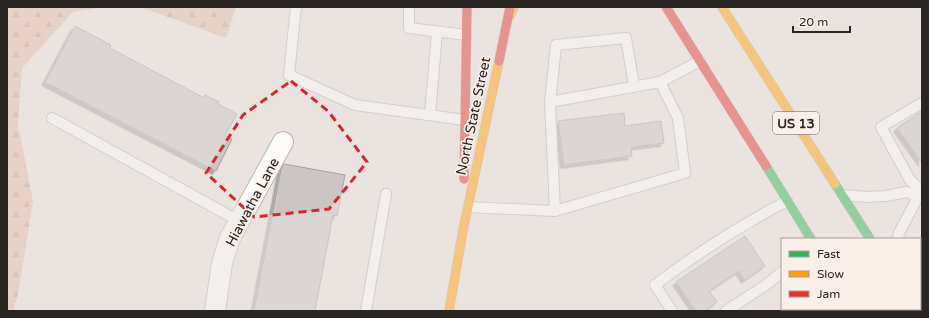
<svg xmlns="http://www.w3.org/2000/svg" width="929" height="318" viewBox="0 0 929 318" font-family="'Varela Round',sans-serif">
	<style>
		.forest { fill: url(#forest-firs) }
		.building { fill: #cbc6c3; stroke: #a6a19f; filter: url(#shadow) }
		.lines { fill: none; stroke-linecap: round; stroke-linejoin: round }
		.lane-casing { stroke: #bcb7b5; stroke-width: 12 }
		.street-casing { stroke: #bcb7b5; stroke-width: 22 }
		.fast-casing { stroke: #bcb7b5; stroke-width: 10 }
		.slow-casing { stroke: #bcb7b5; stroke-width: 10 }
		.jam-casing { stroke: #bcb7b5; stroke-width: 10 }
		.lane { stroke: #fcfbfa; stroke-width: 10 }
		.street { stroke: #fcfbfa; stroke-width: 20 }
		.fast { stroke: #30b455; stroke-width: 9 }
		.slow { stroke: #ff9f0a; stroke-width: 9 }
		.jam { stroke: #e5322d; stroke-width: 9 }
		.marked { fill: none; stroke: #d62828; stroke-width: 3; stroke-dasharray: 8 5; stroke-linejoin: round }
		.labels { text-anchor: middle; stroke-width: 3.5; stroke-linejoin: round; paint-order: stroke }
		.shield { fill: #fbefe9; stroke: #68625e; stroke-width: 1 }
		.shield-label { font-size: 13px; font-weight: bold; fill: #292522 }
		.street-label { font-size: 14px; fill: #292522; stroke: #fbefe9 }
	</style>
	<defs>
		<pattern id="forest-firs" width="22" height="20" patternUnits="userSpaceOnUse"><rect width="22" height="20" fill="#e4bdab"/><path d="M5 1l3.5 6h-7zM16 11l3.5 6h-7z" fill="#c4a293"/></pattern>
		<filter id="shadow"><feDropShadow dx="-3.5" dy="3.5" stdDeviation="0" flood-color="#0004"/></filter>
	</defs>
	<rect width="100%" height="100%" fill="#eae3e0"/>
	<!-- forest -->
	<path class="forest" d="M7,7H103L73,12L22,68L18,124L33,201L18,294L13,311H7Z
		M140,7H236L226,38Z"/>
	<!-- building -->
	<path class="building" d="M75,26L111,45L110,48L204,98L205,95L219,102L218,104L237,114L225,136L232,139L216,171L45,82Z
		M922,111V163L897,128Z
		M624,113L625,126L661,121L664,143L631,147L632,156L564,165L558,121Z
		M284,164L345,175L337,216L333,215L315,311H254L281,169Z
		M745,236L765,266L745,280L739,271L709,291L717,302L704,311H696L676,282Z"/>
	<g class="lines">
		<defs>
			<path id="lane" d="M296,7L289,75L355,105L465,120
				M409,7V28L466,35
				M550,102L556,45L626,38L634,86
				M922,103L881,127L910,180L922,191
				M430,115L437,32
				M52,118L239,221
				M843,195L866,197L886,196L907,192L918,197
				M468,207L555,211L685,173L678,118L660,82
				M555,211L550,102L660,82L700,61
				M898,239L899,233L918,197L922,194
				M366,311L386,194
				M672,311L655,285C696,254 741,225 787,201
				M726,311L766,285L782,272
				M827,311L830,309"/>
			<path id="street" d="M215,311L222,263L230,238L283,142"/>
			<path id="fast" d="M766,166L811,239
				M835,184L870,239"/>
			<path id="slow" d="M722,7L835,184
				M508,19L514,7
				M915,309L917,311
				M449,311L463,230L499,61"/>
			<path id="jam" d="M666,7L766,166
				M499,61L510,7
				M464,179L467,7
				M855,309L856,311"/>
		</defs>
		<!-- lane casing -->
		<use href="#lane" class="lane-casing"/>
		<!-- street casing -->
		<use href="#street" class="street-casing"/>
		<!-- fast casing -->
		<use href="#fast" class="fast-casing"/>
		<!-- slow casing -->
		<use href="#slow" class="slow-casing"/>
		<!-- jam casing -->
		<use href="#jam" class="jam-casing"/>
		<!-- lane -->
		<use href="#lane" class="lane"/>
		<!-- street -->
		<use href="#street" class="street"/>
		<!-- fast -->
		<use href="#fast" class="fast"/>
		<!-- slow -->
		<use href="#slow" class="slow"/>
		<!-- jam -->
		<use href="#jam" class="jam"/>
	</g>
	<!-- marked area -->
	<path d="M0 0H929V318H0ZM291,81L328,111L367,162L329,209L254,217L206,173L243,115Z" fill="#eae3e0" fill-opacity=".55" fill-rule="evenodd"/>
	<path class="marked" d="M291,81L328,111L367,162L329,209L254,217L206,173L243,115Z"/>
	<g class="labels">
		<!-- shield labels -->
		<rect class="shield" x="773" y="112" width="46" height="22" rx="3"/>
		<g class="shield-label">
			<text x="796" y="128">US 13</text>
		</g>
		<!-- street labels -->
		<g class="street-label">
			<text transform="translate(473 116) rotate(-78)" y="5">North State Street</text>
			<text transform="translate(252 202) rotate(-62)" y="5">Hiawatha Lane</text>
		</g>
	</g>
	<!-- border -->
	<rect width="929" height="318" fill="none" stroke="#292522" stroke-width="16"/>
	<!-- legend -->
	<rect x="781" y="238" width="140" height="72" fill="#fbefe9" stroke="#a79e99"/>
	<rect x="789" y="251" width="20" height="6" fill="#30b455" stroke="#a79e99"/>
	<text x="817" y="258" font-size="12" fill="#292522">Fast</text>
	<rect x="789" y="271" width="20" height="6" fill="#ff9f0a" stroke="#a79e99"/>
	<text x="817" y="278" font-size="12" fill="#292522">Slow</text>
	<rect x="789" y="291" width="20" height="6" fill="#e5322d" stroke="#a79e99"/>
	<text x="817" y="298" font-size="12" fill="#292522">Jam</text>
	<!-- scale -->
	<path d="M793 26v6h57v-6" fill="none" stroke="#292522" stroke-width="2"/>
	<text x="799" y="26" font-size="12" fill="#292522" stroke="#fbefe9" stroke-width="3" paint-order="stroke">20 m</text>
</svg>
